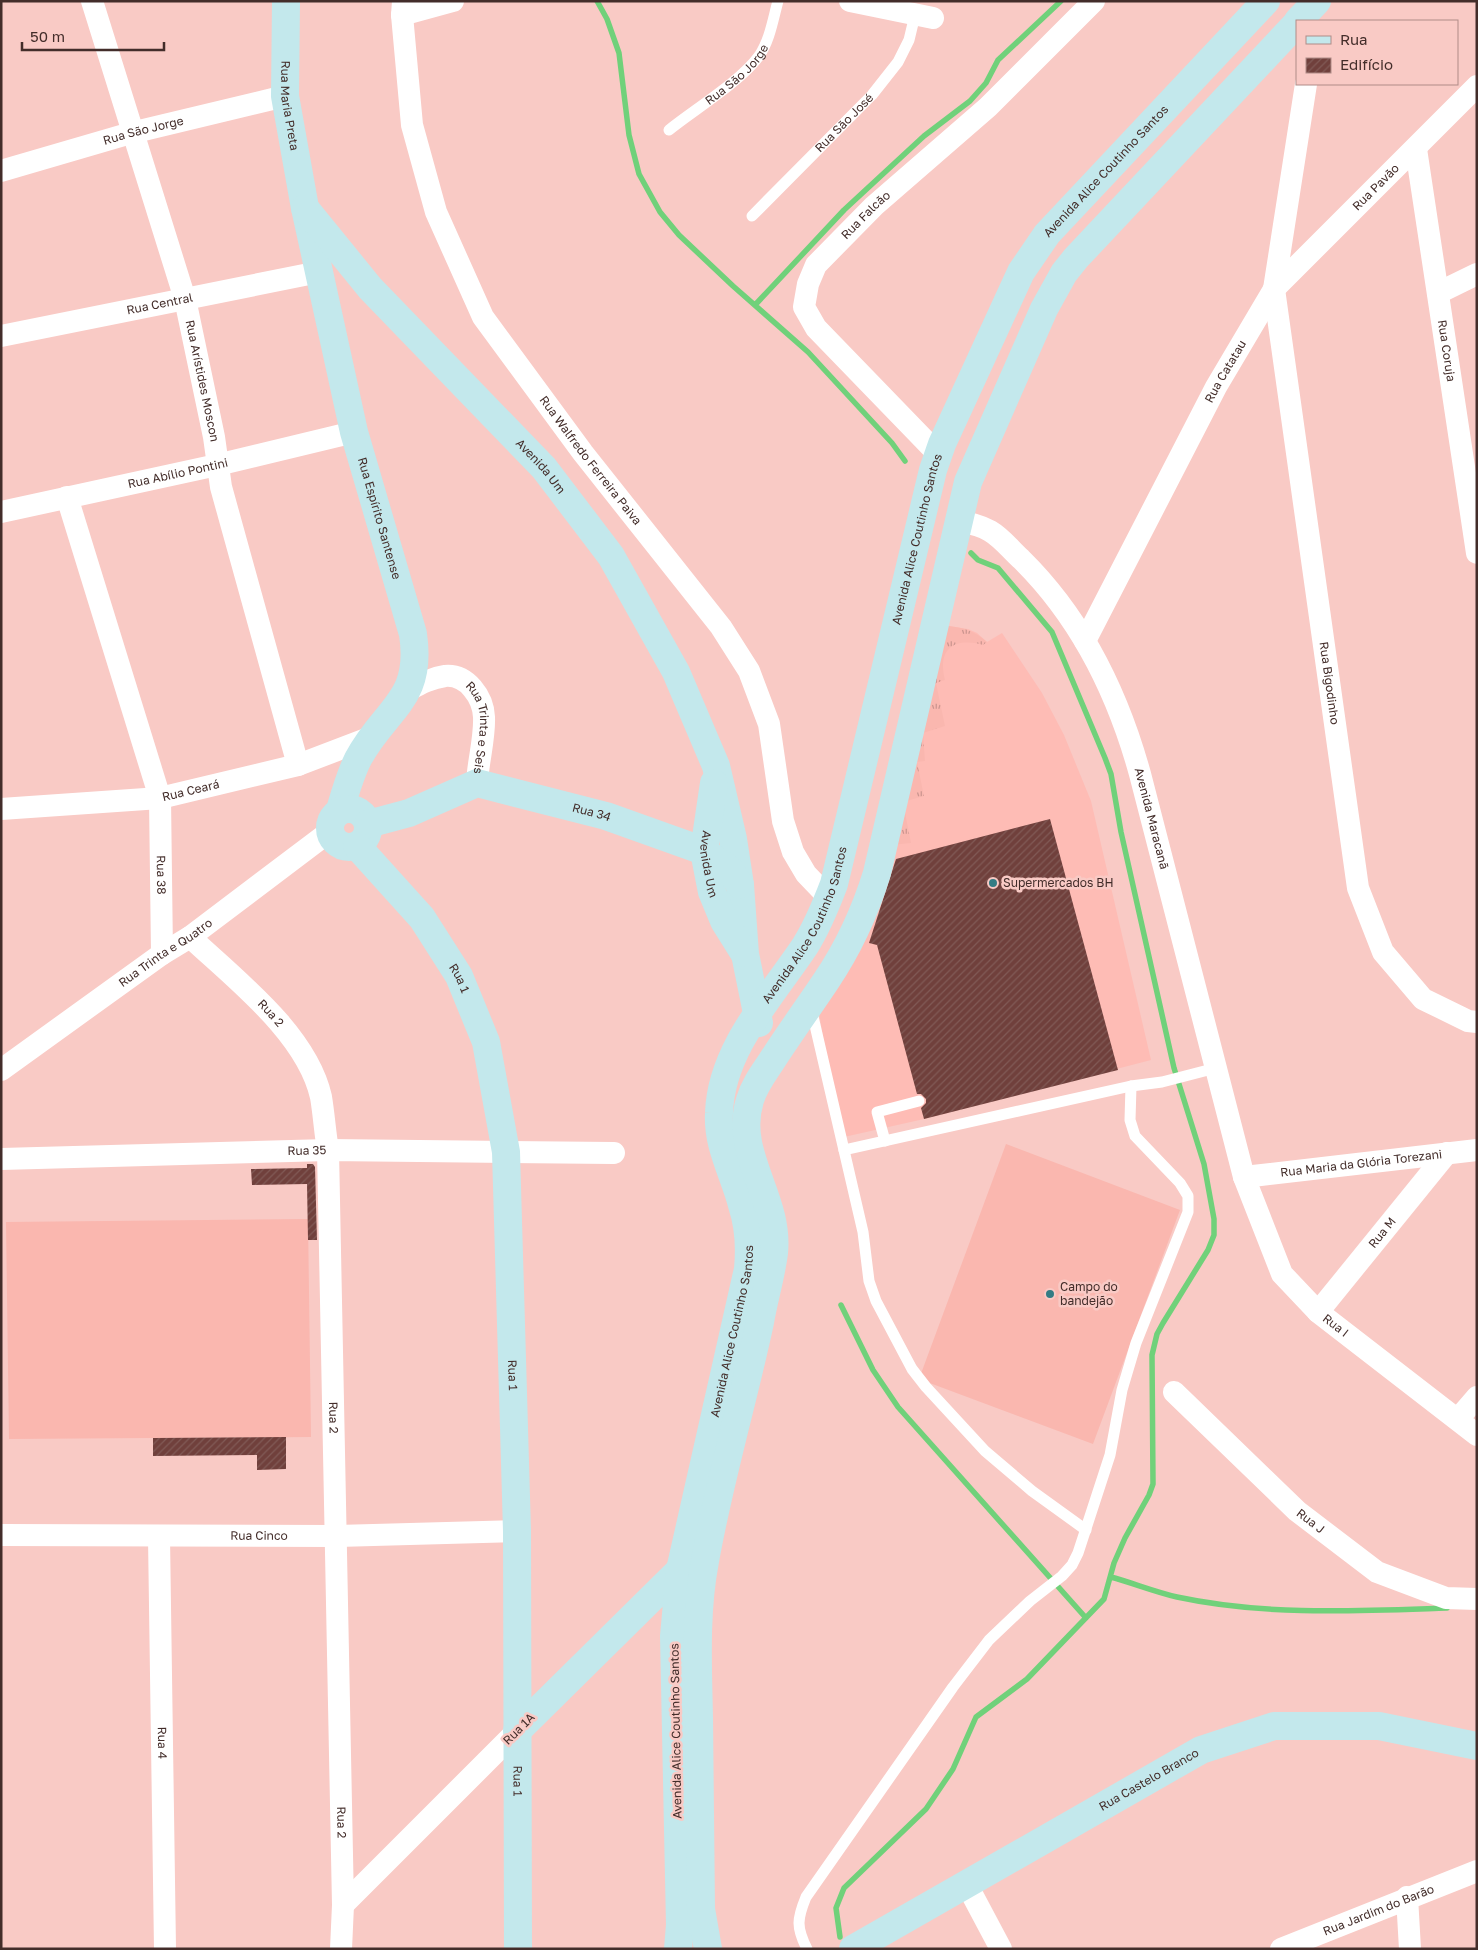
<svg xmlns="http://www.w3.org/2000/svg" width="1478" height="1950" viewBox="0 0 1478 1950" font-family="'Golos Text',sans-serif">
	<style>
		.built { fill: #febcb5 }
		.grass { fill: url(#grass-tufts) }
		.pitch { fill: #fab7af }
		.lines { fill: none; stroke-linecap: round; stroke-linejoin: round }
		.stream { stroke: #70d17a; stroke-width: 5.5 }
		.building { fill: url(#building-hatch) }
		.lane { stroke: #fff; stroke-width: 11 }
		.street { stroke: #fff; stroke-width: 22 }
		.secondary { stroke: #c3e8ec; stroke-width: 28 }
		.poi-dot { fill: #347c84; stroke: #f9cac5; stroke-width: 2 }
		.labels { text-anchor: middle; stroke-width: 5; stroke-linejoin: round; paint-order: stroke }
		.street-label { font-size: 12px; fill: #432d2a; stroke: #f9cac5 }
		.poi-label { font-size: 12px; fill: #432d2a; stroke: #f9cac5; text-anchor: start }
	</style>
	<defs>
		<pattern id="grass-tufts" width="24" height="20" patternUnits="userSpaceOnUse" patternTransform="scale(1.25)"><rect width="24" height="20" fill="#fab7af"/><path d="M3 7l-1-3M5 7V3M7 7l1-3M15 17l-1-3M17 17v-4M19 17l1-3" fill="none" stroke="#cc958f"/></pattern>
		<pattern id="building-hatch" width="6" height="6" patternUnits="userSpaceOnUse" patternTransform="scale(1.25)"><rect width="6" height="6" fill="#70403c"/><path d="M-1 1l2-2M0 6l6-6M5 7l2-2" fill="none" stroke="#815a56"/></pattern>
	</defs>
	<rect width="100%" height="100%" fill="#f9cac5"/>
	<!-- built -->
	<path class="built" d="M948,626L968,629L977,633L987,642L1002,633L1042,693L1064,735L1091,801L1151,1060L924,1119L844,1137L831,1084L818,1007Z"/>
	<!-- grass -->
	<path class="grass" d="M948,626C965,628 975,631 987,642L983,645C954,637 937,649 945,680L936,683L945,726L923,733L925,761L917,762L924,796L903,802L911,843L892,845L944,630Z"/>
	<!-- pitch -->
	<path class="pitch" d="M1006,1144L1180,1210L1093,1444L919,1379Z
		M308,1219L311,1437L9,1439L6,1222Z"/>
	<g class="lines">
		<!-- stream -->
		<path class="stream" d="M597,1L607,19L619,53L629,135L639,174L660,212L679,235L733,286L808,352L892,443L905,461
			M755,305L844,210L924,136L970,101L986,83L998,60L1061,1
			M841,1305L873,1370L898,1407L1086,1618
			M1111,1577C1133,1583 1155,1592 1177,1597C1265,1616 1358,1611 1447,1608
			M840,1937L836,1908L844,1888L926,1809L953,1769L976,1717L1027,1679L1104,1599L1114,1563L1125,1538L1149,1495L1153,1484L1152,1355L1157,1334L1163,1323L1208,1250L1214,1235V1219L1204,1164L1174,1068L1121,832L1111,774L1105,758L1052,632L998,568L978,560L971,553"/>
	</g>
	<!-- building -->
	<path class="building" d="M1050,819L1118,1070L924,1119L921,1108L926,1103V1099L921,1094H917L877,945L869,943L896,859Z
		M307,1164H313L315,1167L317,1240H308L307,1184L252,1185L251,1169L307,1168Z
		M286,1437V1469L257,1470V1455L153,1456V1438Z"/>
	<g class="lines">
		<!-- lane -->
		<g class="lane">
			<path id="s1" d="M669,130C695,109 740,82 759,56C770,40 773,19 778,1"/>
			<path id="s2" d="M752,216L872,95L898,62L909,40L915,15"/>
			<path d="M811,1008L863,1232L869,1281L876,1301L912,1369L926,1387L985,1451L1032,1491L1086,1530"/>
			<path d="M885,1141L877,1112L919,1101"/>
			<path d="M844,1150L1131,1086L1162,1082L1216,1068"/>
			<path d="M807,1949C796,1927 797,1919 806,1897L953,1687L989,1640L1030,1601L1062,1576L1072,1565L1078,1553L1110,1455L1122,1390L1136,1343L1188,1212V1196L1180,1183L1135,1136L1130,1120L1131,1086"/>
		</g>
		<!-- street -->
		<g class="street">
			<path id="s3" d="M92,1L185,299L214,437L221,487L298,765"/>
			<path id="s4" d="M403,1L402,15L412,125L436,212L483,317L583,453L721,627L749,671L769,724L783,821L793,852L806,874L829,898"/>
			<path d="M850,1L933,18"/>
			<path d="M402,15L453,1"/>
			<path id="s5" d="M1416,149L1477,553"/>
			<path id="s6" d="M1,171L131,133L285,96"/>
			<path id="s7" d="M1274,289L1358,888L1383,952L1423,999L1468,1021L1477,1022"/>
			<path id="s8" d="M1274,289L1477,86"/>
			<path d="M1438,293L1477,274"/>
			<path id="s9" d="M1,336L319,272"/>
			<path id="s10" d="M938,454L816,328L804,307L808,284L816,265L874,206L988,107L1094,1"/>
			<path id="s11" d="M67,497L160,798L162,954"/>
			<path id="s12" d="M1,512L217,465L354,432"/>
			<path id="s13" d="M957,521C969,523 980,525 990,531C1002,538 1011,550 1021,559C1081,618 1118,694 1140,774L1244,1177L1282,1274L1318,1312L1477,1435"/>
			<path id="s14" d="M1085,641L1216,387L1274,289L1306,84"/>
			<path id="s15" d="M409,690C420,684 431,678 445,676C467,674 483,697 484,717C485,738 478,761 477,783"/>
			<path id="s16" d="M1,809L160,798L298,765L374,736"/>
			<path id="s17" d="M190,937C236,980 307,1034 321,1097C324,1115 325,1133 328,1150L343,1905L341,1949"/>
			<path id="s18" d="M1,1070L162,954L190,937L329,832"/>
			<path id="s19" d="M1,1159L328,1150L614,1153"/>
			<path id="s20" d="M1244,1177L1477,1150"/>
			<path id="s21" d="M1318,1312L1447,1153"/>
			<path id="s22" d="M1174,1392L1297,1511L1377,1572L1446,1598L1477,1599"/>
			<path d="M1458,1419L1477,1397"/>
			<path id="s23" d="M1,1535L337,1536L517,1531"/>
			<path id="s24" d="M159,1537L165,1949"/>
			<path d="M967,1885L1001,1949"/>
			<path d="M1407,1897L1410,1949"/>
			<path d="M343,1905L517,1731"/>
			<path id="s25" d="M1281,1949L1477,1871"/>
		</g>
		<!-- secondary -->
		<g class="secondary">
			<path id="s26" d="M286,1L285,96L305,208L354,432L413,634C423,701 385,708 358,759C350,775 345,793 340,810"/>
			<path d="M1298,21L1317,1"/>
			<path id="s27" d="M305,208L370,288L544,468L611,556L676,672L716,766L733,839L740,885L745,954L759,1023"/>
			<path id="s28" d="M714,783L704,851L712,892L724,921L744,953"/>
			<circle cx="349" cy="828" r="19"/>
			<path id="s29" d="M368,824L409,813L477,783L606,816L704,851L729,869L740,885"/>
			<path id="s30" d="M357,846L422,918L459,976L486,1042L506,1152L517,1531L518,1949"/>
			<path d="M517,1731L680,1570L687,1572"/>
			<path id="s31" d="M678,1949L680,1925L674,1636L680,1570L748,1269C750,1247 749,1226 742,1205C734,1174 717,1146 719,1113C721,1049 771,997 805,946C817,927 826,905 834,884L933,470L942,444L1021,272L1047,234L1266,1"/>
			<path d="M708,1949L701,1909C700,1845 700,1782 699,1718C698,1666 695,1613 705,1561C719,1481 743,1402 760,1322C764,1299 771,1276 774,1253C780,1198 733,1154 750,1100C754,1086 763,1074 771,1062C789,1034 808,1008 826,981C849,947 865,912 877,873L968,482L1044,309L1064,273L1076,258L1297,23"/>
			<path id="s32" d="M853,1949L1201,1750L1274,1726H1379L1477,1746"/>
		</g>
	</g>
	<!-- markers -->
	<g class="poi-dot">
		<circle cx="993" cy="883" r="5"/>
		<circle cx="1050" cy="1294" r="5"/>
	</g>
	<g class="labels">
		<!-- street labels -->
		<g class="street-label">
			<text dy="4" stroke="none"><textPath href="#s1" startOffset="88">Rua São Jorge</textPath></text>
			<text dy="4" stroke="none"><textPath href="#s26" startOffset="105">Rua Maria Preta</textPath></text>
			<text dy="4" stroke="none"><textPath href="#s2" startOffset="131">Rua São José</textPath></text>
			<text dy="4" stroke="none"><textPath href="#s6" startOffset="148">Rua São Jorge</textPath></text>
			<text dy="4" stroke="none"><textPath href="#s31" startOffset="1882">Avenida Alice Coutinho Santos</textPath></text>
			<text dy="4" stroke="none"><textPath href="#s8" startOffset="144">Rua Pavão</textPath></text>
			<text dy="4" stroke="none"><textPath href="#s10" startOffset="314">Rua Falcão</textPath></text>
			<text dy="4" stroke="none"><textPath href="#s9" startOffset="162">Rua Central</textPath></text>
			<text dy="4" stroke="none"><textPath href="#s5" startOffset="204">Rua Coruja</textPath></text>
			<text dy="4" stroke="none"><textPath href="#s14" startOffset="304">Rua Catatau</textPath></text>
			<text dy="4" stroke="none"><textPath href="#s3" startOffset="396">Rua Arístides Moscon</textPath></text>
			<text dy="4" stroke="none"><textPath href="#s4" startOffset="509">Rua Walfredo Ferreira Paiva</textPath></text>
			<text dy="4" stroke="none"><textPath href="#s27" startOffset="350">Avenida Um</textPath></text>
			<text dy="4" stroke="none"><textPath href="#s12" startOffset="181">Rua Abílio Pontini</textPath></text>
			<text dy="4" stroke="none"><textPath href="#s26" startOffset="528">Rua Espírito Santense</textPath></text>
			<text dy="4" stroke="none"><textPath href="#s31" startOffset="1462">Avenida Alice Coutinho Santos</textPath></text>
			<text dy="4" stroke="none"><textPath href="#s7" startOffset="398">Rua Bigodinho</textPath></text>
			<text dy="4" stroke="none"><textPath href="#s15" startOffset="111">Rua Trinta e Seis</textPath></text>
			<text dy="4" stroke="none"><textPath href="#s16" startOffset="191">Rua Ceará</textPath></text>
			<text dy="4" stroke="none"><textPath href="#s29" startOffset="235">Rua 34</textPath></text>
			<text dy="4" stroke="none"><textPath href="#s13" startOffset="371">Avenida Maracanã</textPath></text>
			<text dy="4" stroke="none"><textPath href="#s28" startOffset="82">Avenida Um</textPath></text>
			<text dy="4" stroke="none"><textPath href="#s11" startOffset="392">Rua 38</textPath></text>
			<text dy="4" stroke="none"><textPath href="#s31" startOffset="1058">Avenida Alice Coutinho Santos</textPath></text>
			<text dy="4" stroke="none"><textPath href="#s18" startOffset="202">Rua Trinta e Quatro</textPath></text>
			<text dy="4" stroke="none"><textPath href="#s30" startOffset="168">Rua 1</textPath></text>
			<text dy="4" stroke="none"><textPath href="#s17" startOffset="111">Rua 2</textPath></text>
			<text dy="4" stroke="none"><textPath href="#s19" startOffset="306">Rua 35</textPath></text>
			<text dy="4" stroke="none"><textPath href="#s20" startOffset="118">Rua Maria da Glória Torezani</textPath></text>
			<text dy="4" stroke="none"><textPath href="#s21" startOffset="102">Rua M</textPath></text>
			<text dy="4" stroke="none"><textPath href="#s13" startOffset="920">Rua I</textPath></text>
			<text dy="4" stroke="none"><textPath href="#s31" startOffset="624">Avenida Alice Coutinho Santos</textPath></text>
			<text dy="4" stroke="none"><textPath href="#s30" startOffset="572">Rua 1</textPath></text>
			<text dy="4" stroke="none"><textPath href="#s17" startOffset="531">Rua 2</textPath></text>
			<text dy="4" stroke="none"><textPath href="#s22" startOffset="188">Rua J</textPath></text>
			<text dy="4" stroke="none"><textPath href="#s23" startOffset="258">Rua Cinco</textPath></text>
			<text transform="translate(519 1729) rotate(-45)" y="4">Rua 1A</text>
			<text transform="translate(676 1731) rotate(-91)" y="4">Avenida Alice Coutinho Santos</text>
			<text dy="4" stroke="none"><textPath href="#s24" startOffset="206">Rua 4</textPath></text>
			<text dy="4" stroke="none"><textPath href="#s32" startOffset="341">Rua Castelo Branco</textPath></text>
			<text dy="4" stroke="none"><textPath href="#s30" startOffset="978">Rua 1</textPath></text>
			<text dy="4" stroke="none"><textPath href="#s17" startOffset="936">Rua 2</textPath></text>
			<text dy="4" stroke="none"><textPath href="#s25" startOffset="105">Rua Jardim do Barão</textPath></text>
		</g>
		<!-- poi labels -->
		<g class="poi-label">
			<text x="1003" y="887">Supermercados BH</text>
			<text x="1060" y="1291">Campo do<tspan x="1060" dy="14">bandejão</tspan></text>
		</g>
	</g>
	<!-- border -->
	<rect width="1478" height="1950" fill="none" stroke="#432d2a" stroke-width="5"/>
	<!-- legend -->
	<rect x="1296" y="20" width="162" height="65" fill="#f9cac5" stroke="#b08b87"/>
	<rect x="1306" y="36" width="25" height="8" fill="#c3e8ec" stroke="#b08b87"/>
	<text x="1340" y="45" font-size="15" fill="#432d2a">Rua</text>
	<rect x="1306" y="58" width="25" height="15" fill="url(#building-hatch)" stroke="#b08b87"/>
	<text x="1340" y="70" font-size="15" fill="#432d2a">Edifício</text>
	<!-- scale -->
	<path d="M22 42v8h142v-8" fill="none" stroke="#432d2a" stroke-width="2.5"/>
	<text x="30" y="42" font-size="15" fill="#432d2a" stroke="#f9cac5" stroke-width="4" paint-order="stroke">50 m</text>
</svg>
